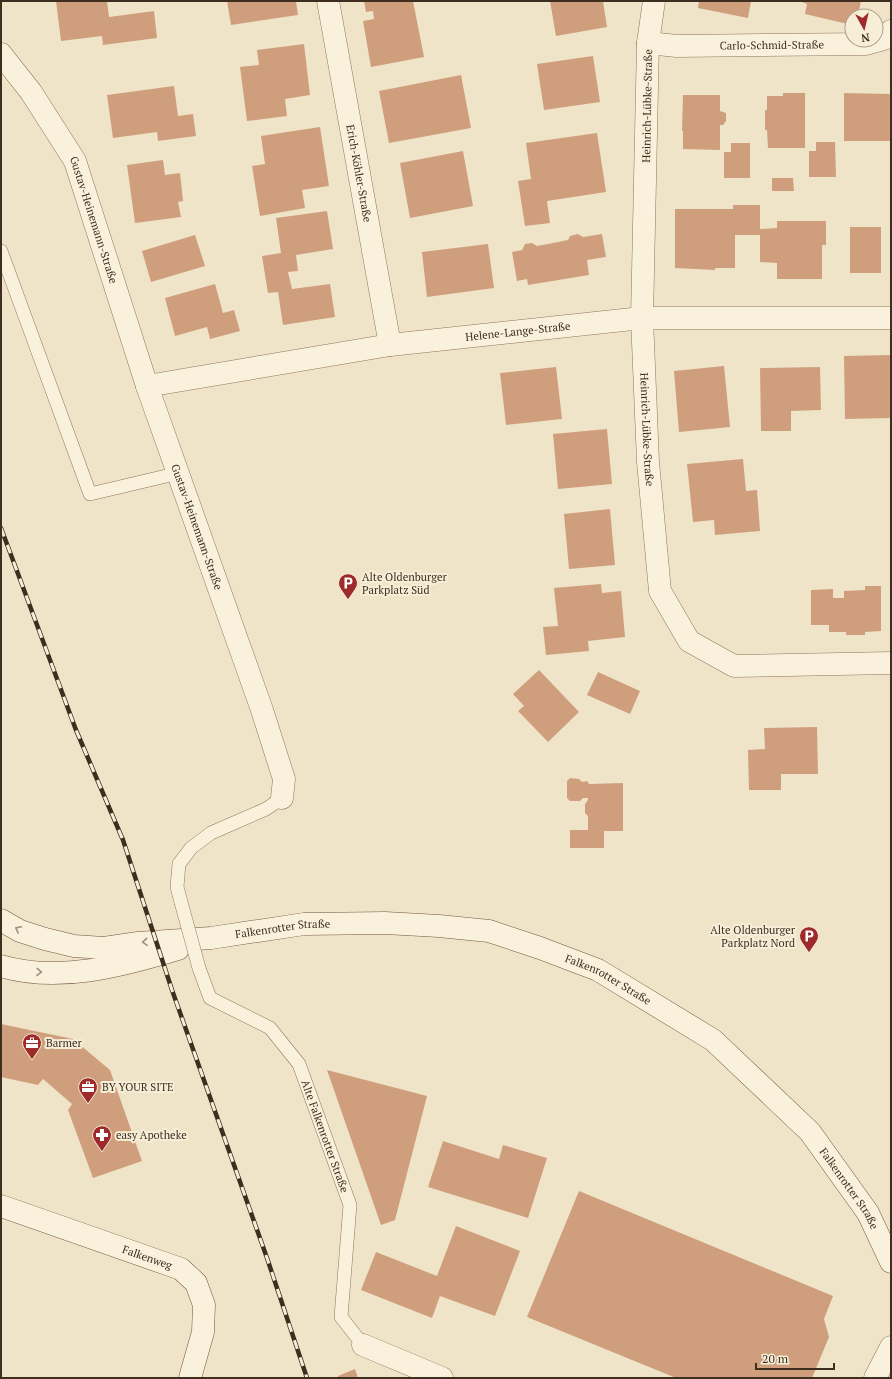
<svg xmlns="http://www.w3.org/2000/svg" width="892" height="1379" viewBox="0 0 892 1379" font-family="'PT Serif',serif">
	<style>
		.building { fill: #cf9f7d }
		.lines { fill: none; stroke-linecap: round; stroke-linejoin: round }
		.lane-casing { stroke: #8d765c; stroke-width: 14 }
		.street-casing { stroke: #8d765c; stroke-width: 23 }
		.secondary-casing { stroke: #6f573f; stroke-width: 23 }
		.lane { stroke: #faf1dc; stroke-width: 13 }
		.street { stroke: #faf1dc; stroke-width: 22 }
		.secondary { stroke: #faf1dc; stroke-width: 22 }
		.rail-casing { stroke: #3d2e20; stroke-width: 4.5 }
		.rail { stroke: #f7eed8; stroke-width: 3; stroke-dasharray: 9; stroke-linecap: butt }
		.lane-bridge-casing { stroke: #8d765c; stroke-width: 14; stroke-linecap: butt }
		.lane-bridge { stroke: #faf1dc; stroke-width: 13 }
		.oneway { stroke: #9c907e }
		.labels { text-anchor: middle; stroke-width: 4; stroke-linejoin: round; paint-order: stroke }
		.street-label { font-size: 11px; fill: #3d2e20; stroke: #f7eed8 }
		.poi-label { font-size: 11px; fill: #3d2e20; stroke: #f7eed8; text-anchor: start }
	</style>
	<rect width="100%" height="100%" fill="#f0e4c8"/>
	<!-- building -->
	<path class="building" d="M56,1H107L109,17L154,11L157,38L103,45L102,36L61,41Z
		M227,1H296L298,15L231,25Z
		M364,1H413L424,57L371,67L363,21L374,19L373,11L366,12Z
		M550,1H603L607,27L556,36Z
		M699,1H751L748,18L698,8Z
		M799,1H861L858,16H852V25L805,14L807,4Z
		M304,44L310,95L285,99L287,116L247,121L240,67L259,65L257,50Z
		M593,56L600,102L544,110L537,64Z
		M461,75L471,128L389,143L379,91Z
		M174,86L178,116L193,114L196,136L158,141L157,132L113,138L107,95Z
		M783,93H805V148H768L767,130H765V110H767V96H783Z
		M844,93L891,94V141H844Z
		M683,95H720V111L726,113V121L723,125H720V150L683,149V131H682Z
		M320,127L329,186L302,190L305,208L260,216L252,166L265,164L261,136Z
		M597,133L606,192L547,201L550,223L525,226L518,181L531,179L526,143Z
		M816,142H835L836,177H809V151H816Z
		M731,143H750V178H724V152H731Z
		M463,151L473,206L410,218L400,163Z
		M163,160L165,175L180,173L183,201L178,202L181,217L135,223L127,165Z
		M772,178H793L794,191H772Z
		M733,205H760V229L777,228V221H826V245H822V279H777V263L760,262V235H735V268H715V270L675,268V209H733Z
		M327,211L333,249L296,255L298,271L288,272L292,289L330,284L335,317L283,325L278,292L268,293L262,256L281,253L276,218Z
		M850,227H881V273H850Z
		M578,234L583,237L602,234L606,257L587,260L589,275L528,285L527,279L517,281L512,252L522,250L525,244L532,243L537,246L553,243L568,240L570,236Z
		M195,235L205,266L151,282L142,251Z
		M488,244L494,288L427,297L422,252Z
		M215,284L223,313L234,310L240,331L210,339L207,327L175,336L165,298Z
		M891,355V418L845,419L844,356Z
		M724,366L730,427L679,432L674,371Z
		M556,367L562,419L506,425L500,373Z
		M820,367L821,410L791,411V431H761L760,368Z
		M607,429L612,484L558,489L553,434Z
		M743,459L746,491L757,490L760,531L715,535L714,520L693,522L687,464Z
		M610,509L615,565L569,569L564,514Z
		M601,584L602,593L621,591L625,637L588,641L589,651L546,655L543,627L558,626L554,588Z
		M865,586H881V631L865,632V635H846V632H829V625H811V590L833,589V598H844V591L865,590Z
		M539,670L579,712L548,742L518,711L524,706L513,694Z
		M598,672L640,691L630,714L587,695Z
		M817,727L818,774H781V790H749L748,750L765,749L764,728Z
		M570,778L579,779L582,782L587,781L589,784L623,783V831H604V848H570V830H588V816L585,813V804L588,800V798H583L580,801H570L567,798V781Z
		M1,1024L73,1039L110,1070L142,1161L93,1178L68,1110L72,1104L43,1079L38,1085L1,1077Z
		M327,1070L427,1096L395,1220L381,1225Z
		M443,1141L499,1159L503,1145L547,1158L528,1218L428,1187Z
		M579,1191L833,1296L824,1319L829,1337L812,1378H676L527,1317Z
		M456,1226L520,1251L495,1316L440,1296L432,1318L361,1290L376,1252L437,1276Z
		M355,1369L358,1378H338V1376Z"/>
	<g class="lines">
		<defs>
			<g id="lane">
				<path d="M1,251L90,494L179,473"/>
				<path d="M181,902L177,887L179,864L191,848L211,833L266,809L282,798"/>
				<path id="s1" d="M199,968L210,998L270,1028L299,1064L350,1205L341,1317L363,1345"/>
			</g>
			<g id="street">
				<path id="s2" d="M328,1L390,345"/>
				<path id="s3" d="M654,1L648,43L642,318L648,462L660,591L689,641L734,666L891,663"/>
				<path id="s4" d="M648,43L677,46L866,44L884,39L891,31"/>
				<path id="s5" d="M1,54L31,92L75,161L147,386L262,710L284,779L282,798"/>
				<path id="s6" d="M147,386L390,345L642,318H891"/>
				<path d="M363,1345L442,1378"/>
				<path d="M875,1378L891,1347"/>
			</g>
			<g id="secondary">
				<path id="s7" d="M1,920L20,931L45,939L74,946L104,948L138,943L211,938L304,924L385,923L439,926L489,931L540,948L598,970L713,1040L810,1132L868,1213L891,1262"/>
				<path d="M1,966C59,983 122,966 178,949"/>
				<path id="s8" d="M1,1206L181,1269L196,1283L204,1305L203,1332L190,1378"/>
			</g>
		</defs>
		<!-- lane casing -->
		<use href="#lane" class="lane-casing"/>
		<!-- street casing -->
		<use href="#street" class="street-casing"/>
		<!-- secondary casing -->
		<use href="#secondary" class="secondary-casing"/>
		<!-- lane -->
		<use href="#lane" class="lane"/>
		<!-- street -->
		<use href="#street" class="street"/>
		<!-- secondary -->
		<use href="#secondary" class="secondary"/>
		<defs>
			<path id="rail" d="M1,528L76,730L123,840L172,990L267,1258L307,1378"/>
		</defs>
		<!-- rail casing -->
		<use href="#rail" class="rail-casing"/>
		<!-- rail -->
		<use href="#rail" class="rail"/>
		<defs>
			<path id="lane-bridge" d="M181,902L199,968"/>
		</defs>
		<!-- lane-bridge casing -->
		<use href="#lane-bridge" class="lane-bridge-casing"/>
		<!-- lane-bridge -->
		<use href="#lane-bridge" class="lane-bridge"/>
	</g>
	<!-- one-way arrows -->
	<defs><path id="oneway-chevron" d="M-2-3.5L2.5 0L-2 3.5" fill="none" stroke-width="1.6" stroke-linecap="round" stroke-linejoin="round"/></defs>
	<g class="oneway">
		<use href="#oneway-chevron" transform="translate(18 929) rotate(-153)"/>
		<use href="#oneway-chevron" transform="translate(145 942) rotate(176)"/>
		<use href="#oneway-chevron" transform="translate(39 972) rotate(2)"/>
	</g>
	<!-- icons -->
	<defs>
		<symbol id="parking-pin" viewBox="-11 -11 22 30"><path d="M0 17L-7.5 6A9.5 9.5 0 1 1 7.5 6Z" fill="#9e2a2b" stroke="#f7eed8"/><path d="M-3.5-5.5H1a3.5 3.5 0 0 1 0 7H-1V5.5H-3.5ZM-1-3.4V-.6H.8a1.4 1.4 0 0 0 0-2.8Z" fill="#fff"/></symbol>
		<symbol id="office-pin" viewBox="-11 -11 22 30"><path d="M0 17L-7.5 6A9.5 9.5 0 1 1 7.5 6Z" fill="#9e2a2b" stroke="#f7eed8"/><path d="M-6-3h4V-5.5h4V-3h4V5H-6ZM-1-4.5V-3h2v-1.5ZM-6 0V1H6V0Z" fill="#fff"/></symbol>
		<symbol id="pharmacy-pin" viewBox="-11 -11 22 30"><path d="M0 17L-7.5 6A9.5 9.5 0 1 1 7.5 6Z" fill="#9e2a2b" stroke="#f7eed8"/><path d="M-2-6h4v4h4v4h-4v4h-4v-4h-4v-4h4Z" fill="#fff"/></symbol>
	</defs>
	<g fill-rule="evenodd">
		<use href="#parking-pin" x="337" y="572" width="22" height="30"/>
		<use href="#parking-pin" x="798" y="925" width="22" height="30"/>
		<use href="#office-pin" x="21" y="1032" width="22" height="30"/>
		<use href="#office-pin" x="77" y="1076" width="22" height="30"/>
		<use href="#pharmacy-pin" x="91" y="1124" width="22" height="30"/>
	</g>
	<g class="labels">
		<!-- street labels -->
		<g class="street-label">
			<text dy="4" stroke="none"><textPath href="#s4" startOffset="124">Carlo-Schmid-Straße</textPath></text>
			<text transform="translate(647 106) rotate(-89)" y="4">Heinrich-Lübke-Straße</text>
			<text dy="4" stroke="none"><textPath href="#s2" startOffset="175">Erich-Köhler-Straße</textPath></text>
			<text dy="4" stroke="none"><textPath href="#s5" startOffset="192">Gustav-Heinemann-Straße</textPath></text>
			<text dy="4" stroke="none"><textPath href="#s6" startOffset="375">Helene-Lange-Straße</textPath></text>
			<text dy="4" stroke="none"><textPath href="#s3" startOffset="429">Heinrich-Lübke-Straße</textPath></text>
			<text dy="4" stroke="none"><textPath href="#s5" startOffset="516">Gustav-Heinemann-Straße</textPath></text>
			<text dy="4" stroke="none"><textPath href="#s7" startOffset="288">Falkenrotter Straße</textPath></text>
			<text dy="4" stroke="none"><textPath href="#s7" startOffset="624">Falkenrotter Straße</textPath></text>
			<text dy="4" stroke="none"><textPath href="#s1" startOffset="222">Alte Falkenrotter Straße</textPath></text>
			<text dy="4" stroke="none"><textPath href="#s7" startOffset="948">Falkenrotter Straße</textPath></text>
			<text dy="4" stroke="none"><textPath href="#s8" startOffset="155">Falkenweg</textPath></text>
		</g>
		<!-- poi labels -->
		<g class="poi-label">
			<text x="362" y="581">Alte Oldenburger<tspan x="362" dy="13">Parkplatz Süd</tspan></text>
			<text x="795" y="934" text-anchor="end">Alte Oldenburger<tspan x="795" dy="13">Parkplatz Nord</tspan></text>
			<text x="46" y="1047">Barmer</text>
			<text x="102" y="1091">BY YOUR SITE</text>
			<text x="116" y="1139">easy Apotheke</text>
		</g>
	</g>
	<!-- border -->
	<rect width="892" height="1379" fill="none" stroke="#3d2e20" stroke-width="4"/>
	<!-- north arrow -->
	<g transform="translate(864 28) rotate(172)"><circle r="19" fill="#f7eed8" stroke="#ada18e"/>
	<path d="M0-3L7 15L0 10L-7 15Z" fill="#9e2a2b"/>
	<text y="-6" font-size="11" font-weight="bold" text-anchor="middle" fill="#3d2e20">N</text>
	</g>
	<!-- scale -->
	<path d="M756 1363v6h78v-6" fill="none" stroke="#3d2e20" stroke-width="2"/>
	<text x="762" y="1363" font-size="12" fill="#3d2e20" stroke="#f7eed8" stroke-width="3" paint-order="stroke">20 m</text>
</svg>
